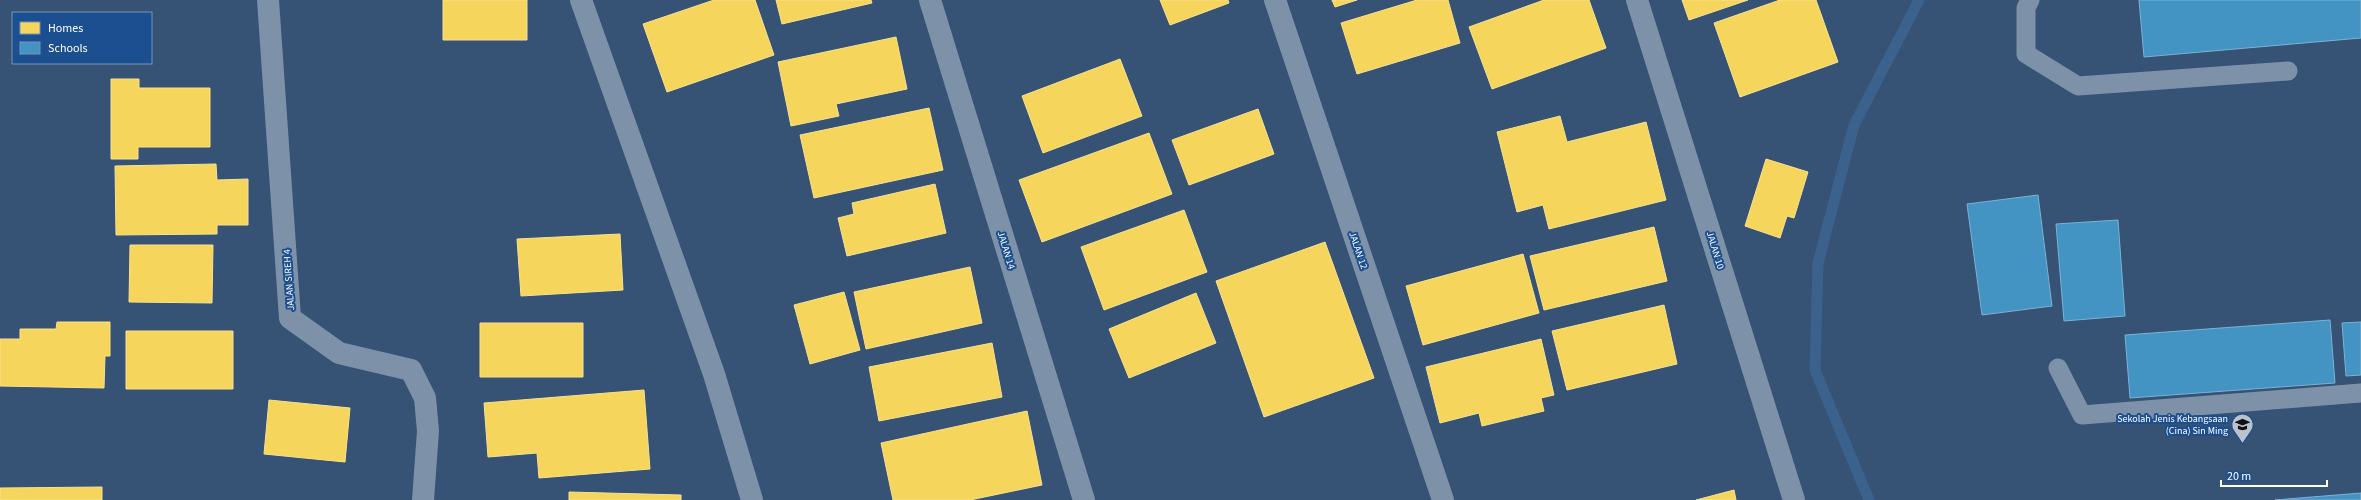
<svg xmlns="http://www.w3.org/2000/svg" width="2361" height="500" viewBox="0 0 2361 500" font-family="'Source Sans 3',sans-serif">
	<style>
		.homes { fill: #f6d55c; stroke: #f9e28d }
		.schools { fill: #4393c3; stroke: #7bb3d5 }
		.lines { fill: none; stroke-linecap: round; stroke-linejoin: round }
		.stream { stroke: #3b618d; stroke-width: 11 }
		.service { stroke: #7d92a8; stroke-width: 19 }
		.minor { stroke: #7d92a8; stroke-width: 22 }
		.labels { text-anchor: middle; stroke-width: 4; stroke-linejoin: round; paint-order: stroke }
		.street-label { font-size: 10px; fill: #fff; stroke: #1b4f8f }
		.poi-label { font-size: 10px; fill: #fff; stroke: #1b4f8f; text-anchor: end }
	</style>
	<rect width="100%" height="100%" fill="#365274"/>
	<!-- homes -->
	<path class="homes" d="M443,0H527V40H443Z
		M714,0H755L774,55L667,92L643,24Z
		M776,0H871L872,3L782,24Z
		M1160,0H1228L1229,3L1170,25Z
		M1332,0H1357L1335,7Z
		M1417,0H1448L1460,43L1357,74L1341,23Z
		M1544,0H1589L1606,48L1492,89L1469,27Z
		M1682,0H1748L1689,20Z
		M1780,0H1816L1838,62L1740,97L1714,23Z
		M896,37L907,89L836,104L839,116L791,126L778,62Z
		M1120,59L1142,116L1043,153L1022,96Z
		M111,79H139V88H210V147H138V159H111Z
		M929,108L943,170L814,198L800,135Z
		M1258,109L1274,154L1189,185L1172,140Z
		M1560,116L1567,142L1646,122L1666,200L1549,229L1543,205L1517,212L1497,132Z
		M1149,133L1172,194L1042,242L1019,180Z
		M1766,159L1808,172L1794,218L1787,216L1780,238L1745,226Z
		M216,164L217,180L248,179V225H217V234L116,235L115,166Z
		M935,184L946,233L847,256L838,218L854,214L852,203Z
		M1184,210L1207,272L1104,310L1081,247Z
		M1654,227L1667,281L1544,310L1530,256Z
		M620,234L623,290L521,296L517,239Z
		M1325,242L1374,378L1264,417L1216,281Z
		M130,245H213L212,303L129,302Z
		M1523,254L1539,313L1423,345L1406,286Z
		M970,267L982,323L866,349L854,292Z
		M844,292L860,350L810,364L794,305Z
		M1196,293L1216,343L1129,378L1109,329Z
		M1664,305L1677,364L1567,390L1552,331Z
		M57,322H110V356H105L104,388L0,386V339H20V329H56Z
		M480,323H583V377H480Z
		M126,331H233V389H126Z
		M1541,339L1554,395L1541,398L1544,411L1482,426L1479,413L1440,423L1426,367Z
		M992,343L1002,397L879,421L869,367Z
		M644,390L650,469L539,478L537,453L488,457L484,403Z
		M269,400L350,408L345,462L264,454Z
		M1027,411L1042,485L970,500H893L881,443Z
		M102,487V500H0V488Z
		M1734,490L1736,500H1696Z
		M569,492L681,495V500H569Z"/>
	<!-- schools -->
	<path class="schools" d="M2139,0H2361V38L2144,57Z
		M2038,195L2052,306L1982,315L1967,204Z
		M2118,220L2125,316L2064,321L2056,224Z
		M2330,320L2335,383L2130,398L2125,335Z
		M2361,322V375L2346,376L2342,323Z
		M2361,493V500H2275Z"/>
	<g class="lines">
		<!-- stream -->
		<path class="stream" d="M1869,500L1815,370L1818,263L1854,125L1919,0"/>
		<!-- service -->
		<path class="service" d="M2030,0L2026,8V54L2078,86L2288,71
			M2058,368L2082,415L2361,393"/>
		<!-- minor -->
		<path class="minor" d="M268,0L290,318L339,353L411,370L425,398L428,431L423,500
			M581,0L714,374L752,500
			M930,0L1084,500
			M1275,0L1443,500
			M1637,0L1794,500"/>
	</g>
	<!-- icons -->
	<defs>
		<symbol id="school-pin" viewBox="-11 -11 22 30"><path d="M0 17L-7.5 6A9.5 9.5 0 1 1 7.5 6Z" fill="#b9c2ce" stroke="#1b4f8f"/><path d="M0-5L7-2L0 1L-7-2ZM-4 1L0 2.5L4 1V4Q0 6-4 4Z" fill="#111"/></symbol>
	</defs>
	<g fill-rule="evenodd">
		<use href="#school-pin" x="2230" y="412" width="25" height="34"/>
	</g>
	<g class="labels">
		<!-- street labels -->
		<g class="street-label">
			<text transform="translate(1007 250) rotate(73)" y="4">JALAN 14</text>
			<text transform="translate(1359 250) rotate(71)" y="4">JALAN 12</text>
			<text transform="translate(1716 250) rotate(73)" y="4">JALAN 10</text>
			<text transform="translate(288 280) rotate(-94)" y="4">JALAN SIREH 4</text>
		</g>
		<!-- poi labels -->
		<g class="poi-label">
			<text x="2228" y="422">Sekolah Jenis Kebangsaan<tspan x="2228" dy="12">(Cina) Sin Ming</tspan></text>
		</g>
	</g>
	<!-- legend -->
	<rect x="12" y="12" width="140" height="52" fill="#1b4f8f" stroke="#7695bc"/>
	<rect x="20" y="22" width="20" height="12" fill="#f6d55c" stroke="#7695bc"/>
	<text x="48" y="32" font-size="12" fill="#ffffff">Homes</text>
	<rect x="20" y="42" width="20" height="12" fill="#4393c3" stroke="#7695bc"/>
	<text x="48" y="52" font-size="12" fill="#ffffff">Schools</text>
	<!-- scale -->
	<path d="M2221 480v6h106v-6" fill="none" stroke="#ffffff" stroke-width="2"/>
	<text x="2227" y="480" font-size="12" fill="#ffffff" stroke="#1b4f8f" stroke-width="3" paint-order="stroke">20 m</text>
</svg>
